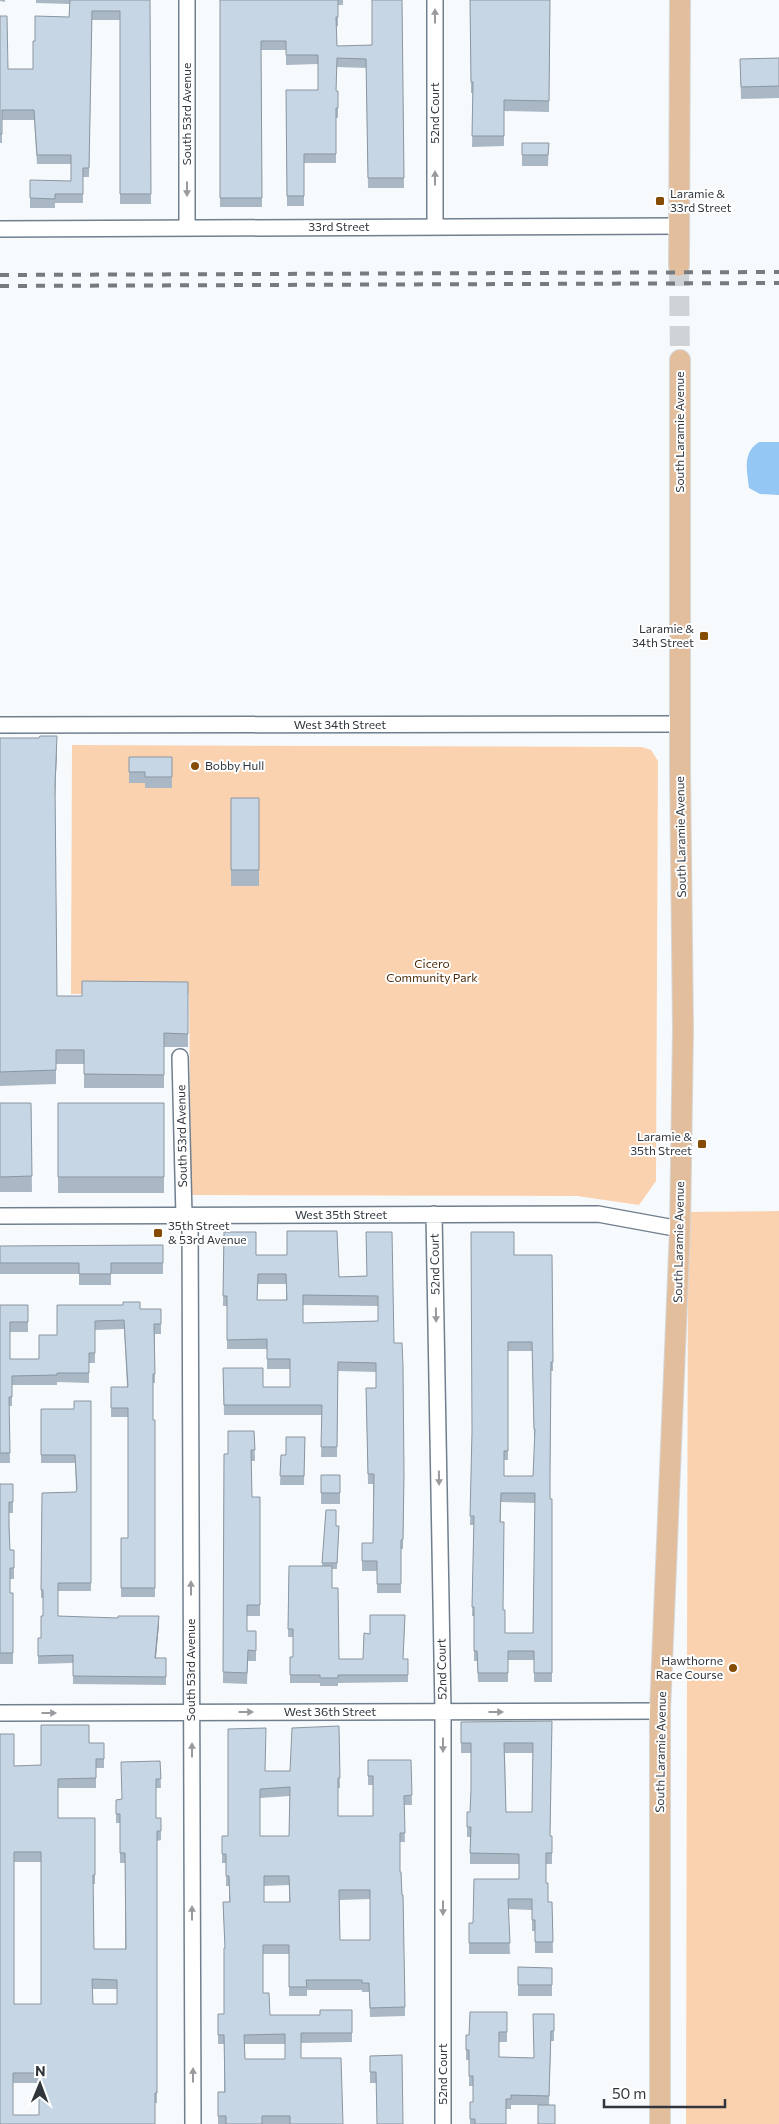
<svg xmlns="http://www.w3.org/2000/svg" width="779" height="2124" viewBox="0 0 779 2124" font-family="Commissioner,sans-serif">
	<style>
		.green { fill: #fad2af }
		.water { fill: #95c7f5 }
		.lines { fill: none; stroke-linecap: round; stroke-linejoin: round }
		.major-tunnel { stroke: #cfd3d6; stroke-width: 20; stroke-dasharray: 20 10; stroke-linecap: butt }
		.minor-casing { stroke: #707f8d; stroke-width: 18 }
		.major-casing { stroke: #d6d7d8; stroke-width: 22 }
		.minor { stroke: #fff; stroke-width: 15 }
		.major { stroke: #e3be9d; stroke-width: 20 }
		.rail { stroke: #767b80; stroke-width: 4; stroke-dasharray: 9 9; stroke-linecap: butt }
		.wall { fill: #aab8c5; fill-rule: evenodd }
		.shaded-wall { fill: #8b96a0 }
		.building { fill: #c6d6e5; stroke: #8b96a0; fill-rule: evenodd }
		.oneway { fill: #989a9e }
		.poi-dot { fill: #874c04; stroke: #fff; stroke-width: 2 }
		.labels { text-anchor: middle; stroke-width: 4; stroke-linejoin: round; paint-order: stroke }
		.street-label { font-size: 12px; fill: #30363c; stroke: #fff }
		.poi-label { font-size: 12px; fill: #30363c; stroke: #fff; text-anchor: start }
		.park-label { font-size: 12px; fill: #4d2b08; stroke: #fff }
	</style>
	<rect width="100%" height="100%" fill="#f7fafd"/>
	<!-- green -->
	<path class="green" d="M72,745L642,747L651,750L658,761L656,1181L639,1205L577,1196L191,1195L189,994H71Z
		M779,1211V2124H686L688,1212Z"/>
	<!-- water -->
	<path class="water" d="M759,442H779V495L760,494L749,488C747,470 742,453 759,442Z"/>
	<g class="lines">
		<!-- major-tunnel -->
		<path class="major-tunnel" d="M679,266L680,360"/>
		<defs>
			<path id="minor" d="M435,227V0
				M187,228V0
				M0,229L679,226
				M0,725L680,724
				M180,1057L184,1216
				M434,1214L443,1712V2124
				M190,1215L193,2124
				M0,1216L598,1214L680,1229
				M0,1713L660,1711"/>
			<path id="major" d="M679,266L680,0
				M660,2124V1711L680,1229L683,1030L680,769V360"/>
		</defs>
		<!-- minor casing -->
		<use href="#minor" class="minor-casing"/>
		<!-- major casing -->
		<use href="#major" class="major-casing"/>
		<!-- minor -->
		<use href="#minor" class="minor"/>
		<!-- major -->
		<use href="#major" class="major"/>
		<!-- rail -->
		<path class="rail" d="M0,275L779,272
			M0,286L779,283"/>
	</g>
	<!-- wall -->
	<path class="wall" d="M0,0H5V2L0,1Z
		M36,0H150L151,204H120V20H92L89,177H83V203H55V208H30V198L71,181V164H37L34,120H2V143H0V16L8,69H33L35,41L69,17L70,4L36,3Z
		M220,0H343V5H338V26H336L337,46L372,45L402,0L404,188H368L366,68L337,67L336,91H338V118H336V163H304V206H287L286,90H318V64L286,65V50H261L262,207H220Z
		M470,0H550L549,112L504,111V146L472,147L473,93H471Z
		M779,58V98L741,99L740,59Z
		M522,143H549L548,166H522Z
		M0,738L57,749L55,797L57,996H82L188,982V1047H164V1088H84V1064H56V1084L0,1086Z
		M129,757H172V788H145V783H129Z
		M231,798H259V886H231Z
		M0,1103H31L32,1192H0Z
		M58,1103H164V1193H58Z
		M224,1232L256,1255L339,1277L367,1276L366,1232L394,1343L404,1483L403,1549H401V1593H377V1571H362V1543H373V1484H368L366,1388H376V1372L338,1371L337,1457H321L322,1415H224L223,1368L263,1387H290V1369H267V1349H227V1306H223ZM258,1284H286V1300H257ZM303,1305L378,1306V1321L303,1323Z
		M163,1245V1274H111V1285H79V1274H0V1246Z
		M514,1255H552L553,1371H551L550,1478V1499H552V1682H534V1660H508V1682H478L477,1661H474V1616H472L474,1525H470L472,1434ZM508,1351H532L534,1438H535L533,1476H504V1460H508ZM501,1502L535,1503L533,1633H505L503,1610L501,1522Z
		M0,1305H28V1332H10V1359H39L57,1335V1305L140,1309H161V1334H155V1383H153V1420H155V1597H121V1538H128V1417H111V1387H127L124,1329L95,1330V1363H89V1383L57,1382V1385H12V1406H9L10,1463H0Z
		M91,1401V1591H58V1616L159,1624L156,1658H166V1685L73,1684V1663L38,1664V1638H41L43,1616V1598H41L42,1493L76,1492V1490L75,1463H41V1409H74Z
		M254,1431L255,1461H251L252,1497H260V1616H247V1631H256V1661H248L247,1684L223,1683L224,1454H228Z
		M305,1437L304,1485H280L281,1455H286Z
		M321,1475H340V1504H321Z
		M0,1484H13V1513H9L10,1550H14V1579H10V1593H13V1664H0Z
		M326,1510L336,1526H339L337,1569H332V1588L339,1659H363L370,1634L405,1622L403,1659H408V1682L338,1683V1686H320V1683H290V1657H293V1637H288L289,1566H322Z
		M552,1721L550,1836H552V1864H546V1883L548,1902H552L553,1953H535V1931H532V1910L508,1909L510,1954H469V1923H473L519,1879V1864H470V1837H467V1812H470L471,1791V1753H461V1722ZM505,1753H533L532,1812H506Z
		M339,1726L340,1788H338V1816H373V1785H368V1760H411L412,1805H404L405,1842H400V1872L402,1895H403L405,2016L370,2017L369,1992H362V1990H307V1996H289V1954H263V1993L270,2015H320L352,2010V2042L301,2043V2058L343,2124H218V2092H224V2044H218V2024L224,2014L225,1948L223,1902H229V1886H226V1863H222V1846L228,1836L265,1771H290ZM290,1796L289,1836H260V1798ZM289,1885V1902H264V1886ZM370,1899V1940H340V1900ZM245,2044H285V2059H245Z
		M89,1743H104V1768H96V1788H58V1818H95V1884H93L94,1949H125V1863H120V1823H116V1800L122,1799L160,1761L161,1788H156V1818L161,1827V1840L157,1841V2103L0,2124L14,1766L41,1765ZM14,1862H41V2004H14ZM93,1989H117V2004H93ZM13,2083H39V2115H13Z
		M518,1967L552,1968V1996H518Z
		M507,2012V2042H499V2057L534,2058L554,2014V2041H551L549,2105H511V2109H506V2124H470V2102H473V2086H469V2060H466V2035H469Z
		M370,2056L403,2124L376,2083H370Z"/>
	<!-- shaded-wall -->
	<path class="shaded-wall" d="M57,736V749L55,799V785Z
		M159,1616V1624L155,1666V1658Z"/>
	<!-- building -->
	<path class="building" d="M70,0H150L151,194H120V11H92L89,168H83V194H55V199L30,198V180L71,181V155H37L34,110H2V134H0V16H7L8,69H33V41H35V16L69,17Z
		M220,0H338V17H336L337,46L372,45V0H402L404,178H368L366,59L337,58L336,91H338V108H336V154H304V196H287L286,90H318V55H286V41H261L262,198H220Z
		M470,0H550L549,101L504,100V136H472L473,82H471Z
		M779,58V86L741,87L740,59Z
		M522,143H549L548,155H522Z
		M40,736H57L55,785L57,996H82V981L188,982V1034L164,1033V1075L84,1074V1050H56V1070L0,1072V738H39Z
		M129,757H172V777H145V772H129Z
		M231,798H259V870H231Z
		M0,1103H31L32,1176L0,1177Z
		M58,1103H164V1177H58Z
		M287,1231H337L339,1277L367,1276L366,1232H392L394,1343H402L403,1366L404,1474L403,1539L401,1540V1584H377V1561H362V1543H373L374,1474H368L366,1388H376V1363L338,1362L337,1447H321L322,1405H224L223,1368H263V1387H290V1359H267V1339L227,1340V1296H223L224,1232H256V1255H287ZM258,1274H286L287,1300H257ZM303,1295L378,1296V1321L303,1323Z
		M471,1232H514V1255H552L553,1362H551L550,1474V1499H552V1673H534V1651H508V1673H478L477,1651H474V1607H472L474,1516H470L472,1432ZM508,1342H532L534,1429H535L533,1476H504V1451H508ZM501,1493H535L533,1633H505V1610H503L504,1522H500Z
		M163,1245V1263H111V1274H79V1263H0V1246Z
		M123,1302H140V1309H161V1324H154L155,1374H153V1420H155V1588H121V1538H128V1408H111V1387H128L124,1320L95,1321V1353H89V1373H57V1375L12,1376V1397H9L10,1453H0V1305H28V1322H10V1359H39V1335H57V1305H123Z
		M74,1401H91V1583H58V1616L118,1618V1616H159L155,1658H166V1677L73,1676V1655L38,1656V1638H41V1616H43V1590H41L42,1493L76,1492L77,1488L75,1455H41V1409H74Z
		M228,1431H254L255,1450H251L252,1497H260V1605H247V1631H256V1651L248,1650L247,1673L223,1672L224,1454H228Z
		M286,1437H305L304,1476H280L281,1455H286Z
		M321,1475H340V1493H321Z
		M0,1484H13V1502H9V1527L10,1550H14V1568H10V1593H13V1653H0Z
		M326,1510H336V1526H339L337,1563H322Z
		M289,1566H332V1588H338L339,1659H363L364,1633L370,1634V1615H405L403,1659H408V1675H338V1678H320V1675H290V1657H293V1629H288Z
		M552,1721L550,1836H552V1853H546V1883H548V1902H552L553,1942H535V1920H532V1899H508L510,1943H469V1923H473L474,1879H519V1854L470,1853L471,1827H467V1812H470L471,1790V1743H461V1722ZM504,1743H533L532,1812H506Z
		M41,1725H89V1743H104V1759H96V1778L58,1779V1818H95V1875H93L94,1949H126L125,1853H120V1814H116V1800L122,1799L121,1762L160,1761L161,1779H156V1818H161V1831H157V2093H155V2124H0V1734H14V1766L41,1765ZM14,1852H41V2004H14ZM92,1979L117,1980V2004H93ZM13,2073H39V2115H13Z
		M339,1726L340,1778H338V1816H373V1776H368V1760H411L412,1795L404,1796L405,1833H400V1872H401L402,1895H403L405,2007L370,2008L369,1983H362V1980H306L307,1987H289V1945H263V1993H269L270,2015H320V2010H352V2033H301V2058H341L343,2124H290V2116H262V2124H226V2116H218V2092H225L224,2035H218V2014H224V1948H225L223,1902H230L229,1876H226V1854H222V1836H228V1729L266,1728L265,1771H290L292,1728ZM290,1787L289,1836H260V1789ZM264,1876H289L290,1902H264ZM339,1890H370V1940H340ZM285,2034V2059H245L244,2035Z
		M518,1967L552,1968V1985H518Z
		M470,2012H507V2032H499V2057L534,2058L533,2014H554V2031H551L549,2096L511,2095V2099H506V2124H475V2119H470V2102H473V2076H469V2050H466V2035H469Z
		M402,2055L403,2124H377L376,2072H370V2056Z
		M538,2105H555V2124H538Z"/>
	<!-- one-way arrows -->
	<defs><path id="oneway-solid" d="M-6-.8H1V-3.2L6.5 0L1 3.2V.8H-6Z" transform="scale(1.25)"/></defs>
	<g class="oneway">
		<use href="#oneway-solid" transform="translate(435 16) rotate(-90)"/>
		<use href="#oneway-solid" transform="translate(435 178) rotate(-90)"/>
		<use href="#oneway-solid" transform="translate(187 189) rotate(90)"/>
		<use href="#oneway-solid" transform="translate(436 1315) rotate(89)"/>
		<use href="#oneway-solid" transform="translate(439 1478) rotate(89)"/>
		<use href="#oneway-solid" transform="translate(191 1588) rotate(-90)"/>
		<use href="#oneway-solid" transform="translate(246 1712)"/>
		<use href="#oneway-solid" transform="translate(496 1712)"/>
		<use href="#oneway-solid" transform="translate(49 1713)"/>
		<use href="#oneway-solid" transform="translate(443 1745) rotate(90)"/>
		<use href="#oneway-solid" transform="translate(192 1750) rotate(-90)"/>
		<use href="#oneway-solid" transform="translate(443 1908) rotate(90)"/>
		<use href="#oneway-solid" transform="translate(192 1913) rotate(-90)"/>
		<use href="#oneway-solid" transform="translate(193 2075) rotate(-90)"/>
	</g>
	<!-- markers -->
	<g class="poi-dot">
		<rect x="655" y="196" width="10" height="10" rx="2.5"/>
		<rect x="699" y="631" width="10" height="10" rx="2.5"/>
		<circle cx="195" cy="766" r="5"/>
		<rect x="697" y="1139" width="10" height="10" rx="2.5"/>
		<rect x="153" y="1228" width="10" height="10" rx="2.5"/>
		<circle cx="733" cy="1668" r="5"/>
	</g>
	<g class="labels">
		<!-- street labels -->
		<g class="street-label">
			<text transform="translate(435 113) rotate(-90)" y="4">52nd Court</text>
			<text transform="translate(187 114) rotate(-90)" y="4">South 53rd Avenue</text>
			<text x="339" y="231">33rd Street</text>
			<text transform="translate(680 432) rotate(-90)" y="4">South Laramie Avenue</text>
			<text x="340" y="729">West 34th Street</text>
			<text transform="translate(681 837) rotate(-91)" y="4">South Laramie Avenue</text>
			<text transform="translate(182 1136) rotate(-91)" y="4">South 53rd Avenue</text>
			<text x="341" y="1219">West 35th Street</text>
			<text transform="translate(679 1242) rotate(-89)" y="4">South Laramie Avenue</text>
			<text transform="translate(435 1264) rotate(-91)" y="4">52nd Court</text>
			<text transform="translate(442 1669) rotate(-91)" y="4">52nd Court</text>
			<text transform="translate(191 1670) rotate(-90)" y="4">South 53rd Avenue</text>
			<text x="330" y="1716">West 36th Street</text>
			<text transform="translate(661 1752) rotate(-89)" y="4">South Laramie Avenue</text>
			<text transform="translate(443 2074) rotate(-90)" y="4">52nd Court</text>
		</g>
		<!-- poi labels -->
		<g class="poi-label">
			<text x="670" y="198">Laramie &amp;<tspan x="670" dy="14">33rd Street</tspan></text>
			<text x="694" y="633" text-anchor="end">Laramie &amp;<tspan x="694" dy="14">34th Street</tspan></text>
			<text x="205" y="770">Bobby Hull</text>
			<text x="692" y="1141" text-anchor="end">Laramie &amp;<tspan x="692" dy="14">35th Street</tspan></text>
			<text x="168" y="1230">35th Street<tspan x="168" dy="14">&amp; 53rd Avenue</tspan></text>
			<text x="723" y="1665" text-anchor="end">Hawthorne<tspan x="723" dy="14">Race Course</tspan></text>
		</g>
		<!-- park labels -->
		<g class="park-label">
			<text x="432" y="968">Cicero<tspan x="432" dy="14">Community Park</tspan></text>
		</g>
	</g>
	<!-- north arrow -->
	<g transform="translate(40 2084) rotate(1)" stroke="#ffffff" stroke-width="4" paint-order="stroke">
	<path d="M0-4L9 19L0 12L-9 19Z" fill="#30363c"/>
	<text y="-8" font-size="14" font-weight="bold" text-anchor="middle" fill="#30363c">N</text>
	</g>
	<!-- scale -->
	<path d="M604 2099v8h121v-8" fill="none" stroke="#30363c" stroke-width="2.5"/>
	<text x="612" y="2099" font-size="15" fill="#30363c" stroke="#ffffff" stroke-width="4" paint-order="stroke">50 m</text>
</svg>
